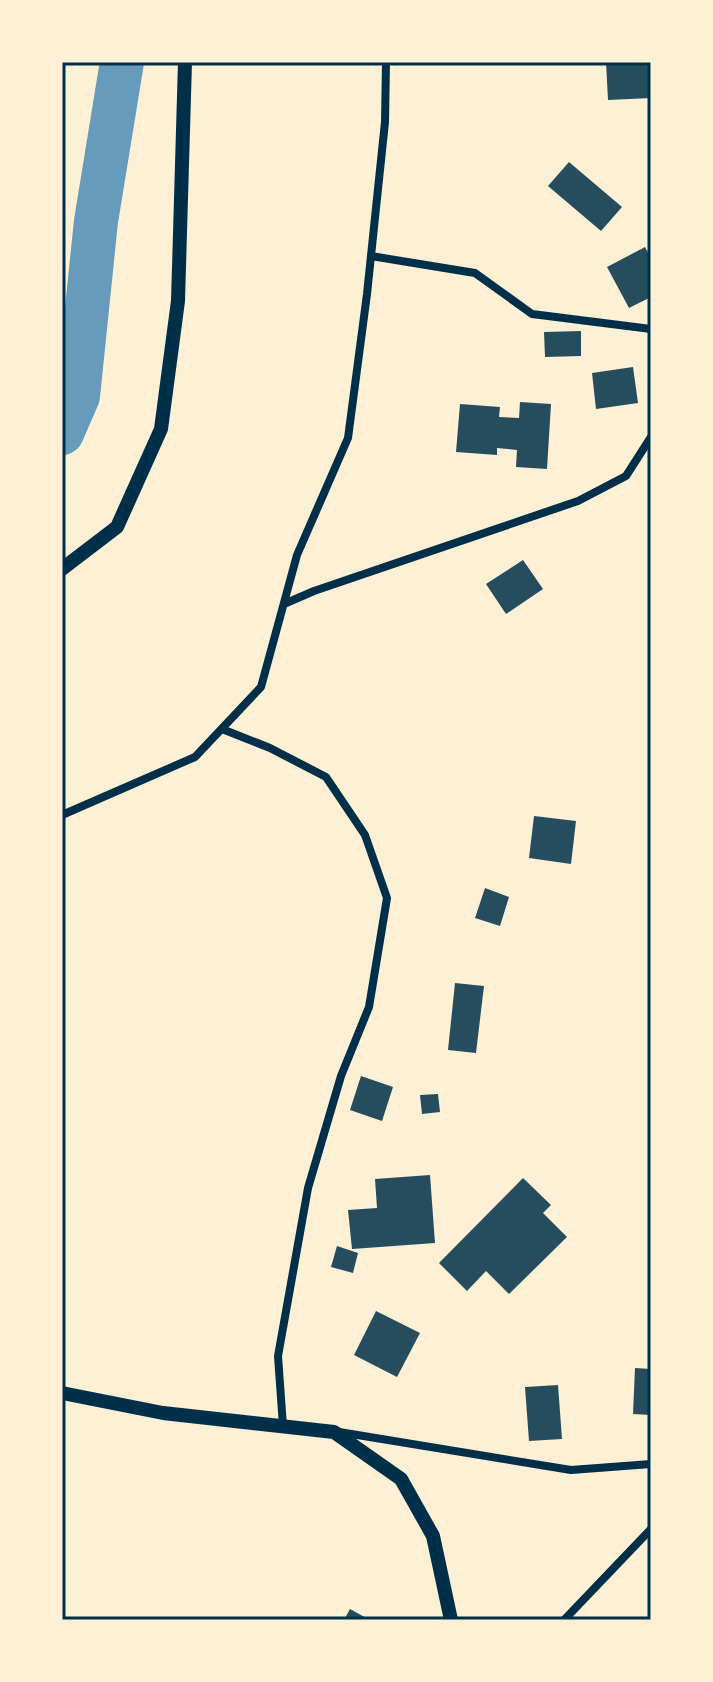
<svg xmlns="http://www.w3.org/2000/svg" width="713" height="1682" viewBox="0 0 713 1682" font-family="'Noto Sans',sans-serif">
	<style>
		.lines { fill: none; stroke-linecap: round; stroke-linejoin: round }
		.river { stroke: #669bbc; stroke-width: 44 }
		.building { fill: #264d5e }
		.minor { stroke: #003049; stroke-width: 8 }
		.tertiary { stroke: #003049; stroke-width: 14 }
		.neatline { fill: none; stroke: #003049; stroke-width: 3 }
	</style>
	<rect width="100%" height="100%" fill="#fdf0d5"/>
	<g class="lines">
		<!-- river -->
		<path class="river" d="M62,433L78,396L96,221L122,62"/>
	</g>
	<!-- building -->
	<path class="building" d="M606,62H651V98L608,100Z
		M569,162L622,207L601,231L548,186Z
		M645,247L651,258V297L629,308L607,267Z
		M581,331V356L545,357L544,332Z
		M633,367L638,403L596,409L592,373Z
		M520,402L551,404L547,469L516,467L517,450L497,448V455L456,452L460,404L500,407L499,417L519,418Z
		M523,560L543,589L506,614L486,584Z
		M534,816L576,821L571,864L529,858Z
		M485,888L509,897L500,926L475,918Z
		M455,983L484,986L476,1053L448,1050Z
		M361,1076L393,1087L382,1121L350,1110Z
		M438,1094L440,1112L422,1114L420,1095Z
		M430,1175L435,1243L352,1249L348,1210L377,1208L375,1179Z
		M523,1178L551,1205L543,1213L567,1237L509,1294L486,1271L467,1291L439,1263Z
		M337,1246L358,1253L353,1273L331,1267Z
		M376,1311L420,1333L397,1377L354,1355Z
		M635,1368L651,1369V1415L633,1414Z
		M558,1385L562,1439L529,1441L525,1387Z
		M350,1609L370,1620H344Z"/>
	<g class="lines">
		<!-- minor -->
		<path class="minor" d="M371,256L475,273L532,314L651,329
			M284,604L314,591L578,501L626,476L651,437
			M222,729L270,748L326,777L365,835L387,898L369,1007L341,1076L308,1188L278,1356L283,1426
			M62,815L195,757L261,687L297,555L348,438L367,294L385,122L386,62
			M339,1432L571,1470L651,1464
			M564,1620L651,1529"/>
		<!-- tertiary -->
		<path class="tertiary" d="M62,569L117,527L161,429L178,301L185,62
			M62,1393L163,1413L334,1432L401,1479L433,1536L451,1620"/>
	</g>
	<!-- border -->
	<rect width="713" height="1682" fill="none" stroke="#fdf0d5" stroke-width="128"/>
	<rect x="64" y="64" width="585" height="1554" class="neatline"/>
</svg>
